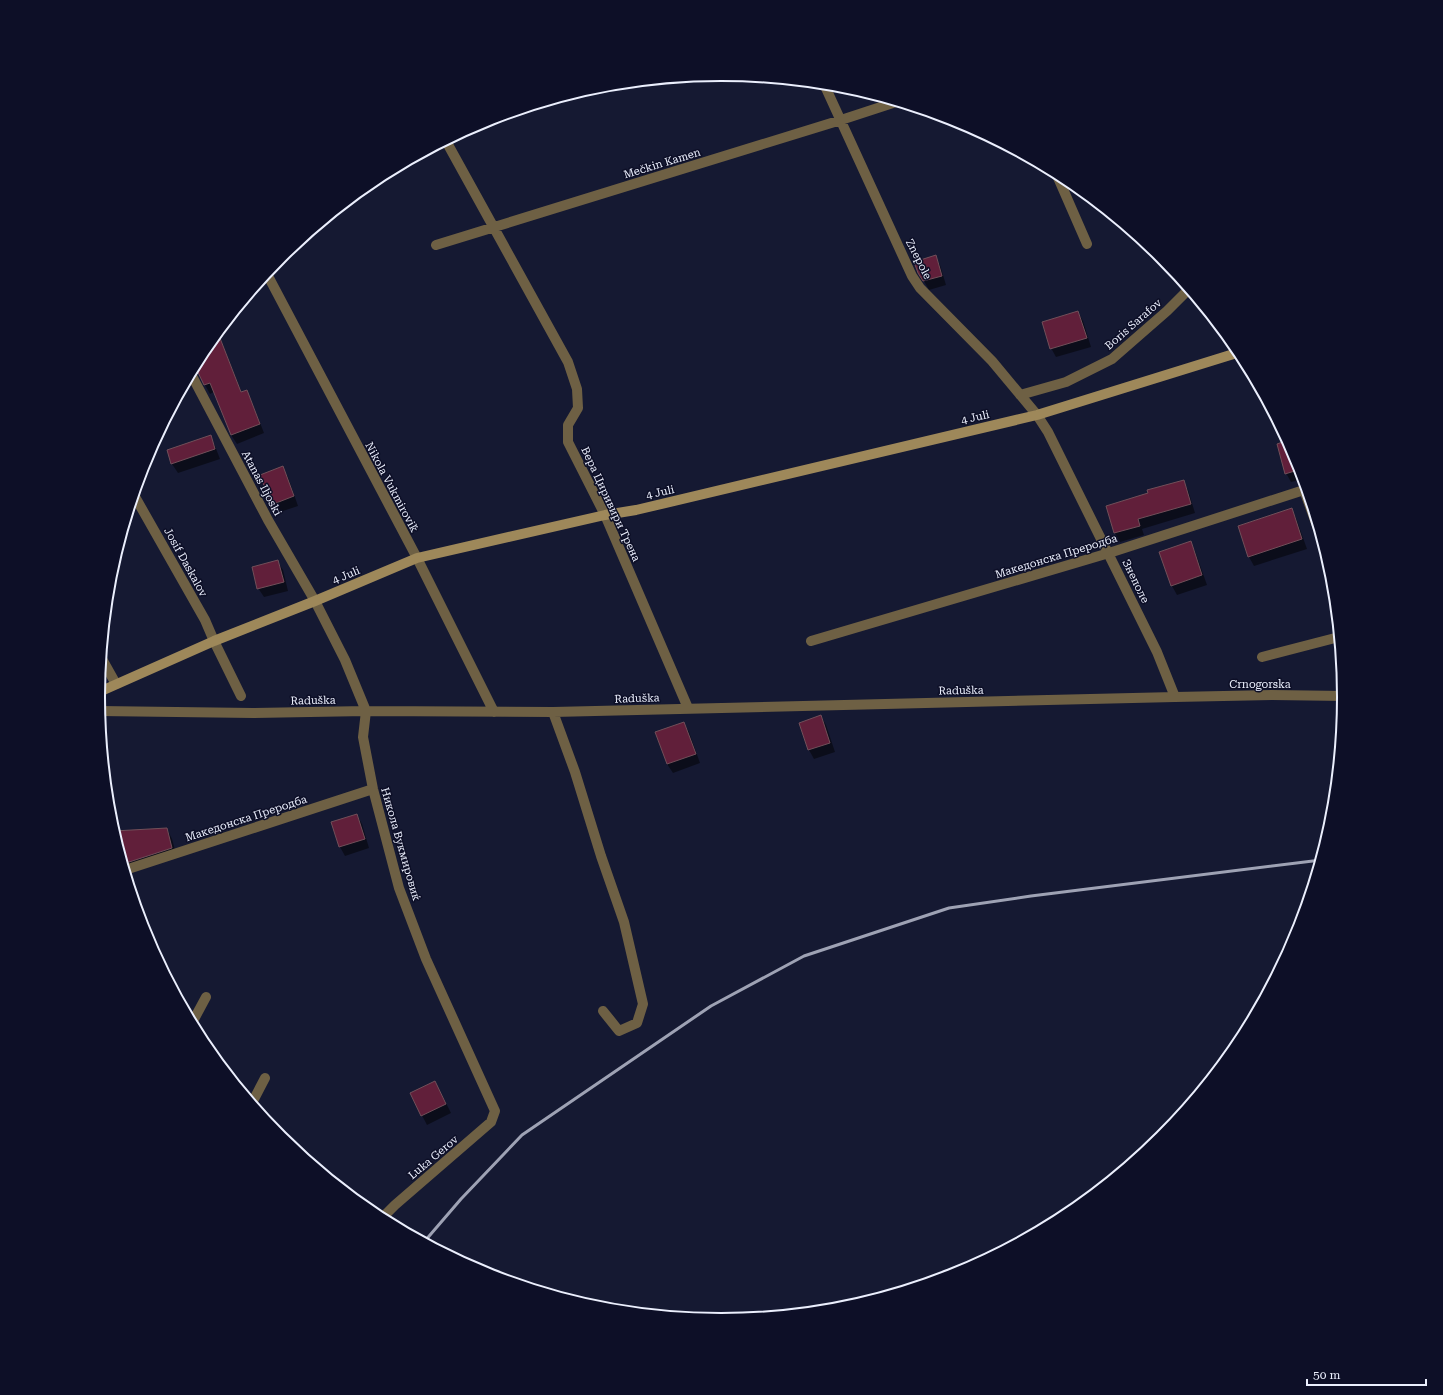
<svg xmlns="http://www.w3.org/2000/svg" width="1443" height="1395" viewBox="0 0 1443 1395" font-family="'Roboto Serif',serif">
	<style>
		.shadow { fill: #0007 }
		.building { fill: #611f3a; stroke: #714f59 }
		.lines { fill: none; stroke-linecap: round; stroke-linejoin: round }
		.street { stroke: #6e6044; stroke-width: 10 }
		.secondary { stroke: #9e885a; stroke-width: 10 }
		.rail { stroke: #9ea2b4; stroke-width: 3 }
		.labels { text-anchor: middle; stroke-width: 3; stroke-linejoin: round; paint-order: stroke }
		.street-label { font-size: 11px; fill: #ebeffd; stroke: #0d0f27 }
		.rim { fill: none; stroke: #ebeffd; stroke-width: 2 }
	</style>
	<rect width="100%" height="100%" fill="#151932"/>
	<!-- shadow -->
	<path class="shadow" d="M935,256L940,265L946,285L929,290L919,272Z
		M1078,312L1083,321L1091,347L1056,357L1051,348Z
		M218,333L242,393L246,391L251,400L264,433L237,444L231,435L214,392L210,394L205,385L203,351Z
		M210,437L215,446L220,459L178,473L172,464L168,451Z
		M1298,459L1304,479L1291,482L1286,473Z
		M282,468L288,477L298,506L277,513L272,504Z
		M1183,481L1188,490L1195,513L1142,529L1144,535L1120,542L1115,533L1107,506L1149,494Z
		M1291,509L1296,518L1307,549L1254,566L1249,557L1239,527Z
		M1190,542L1195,551L1207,585L1177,595L1172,586Z
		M277,561L283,570L288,591L264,597L258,588Z
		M821,716L826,725L835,752L814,759L809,750L800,723Z
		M684,723L689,732L700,763L673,773L667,764Z
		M357,815L362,824L369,848L345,856L340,847L333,823Z
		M167,829L172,839L177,857L127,874L116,839L115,832Z
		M440,1091L451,1113L427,1125L411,1094Z"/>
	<!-- building -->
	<path class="building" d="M936,255L942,276L923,281L918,273L914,262Z
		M1078,311L1087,338L1050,349L1042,322Z
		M218,333L241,392L247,390L260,424L231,435L210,383L204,385L195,366L203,351Z
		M211,435L215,449L171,464L167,450Z
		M1288,440L1298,459L1301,469L1285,474L1277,444Z
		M283,466L294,496L271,505L260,475Z
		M1184,480L1191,504L1138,519L1140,526L1114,533L1106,506L1148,493L1147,490Z
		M1292,508L1302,539L1248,557L1238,526Z
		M1191,541L1202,575L1171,586L1159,552Z
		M278,560L284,582L257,589L252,567Z
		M821,715L830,743L808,750L799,723Z
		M684,722L696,754L667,764L655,732Z
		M357,814L365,839L339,847L331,822Z
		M167,828L172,848L123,864L114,831Z
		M435,1081L446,1104L421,1116L410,1093Z"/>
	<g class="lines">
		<!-- street -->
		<path class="street" d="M824,84L912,276L920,288L992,361L1037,415L1048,432L1157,652L1175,697
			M446,141L568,362L577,389L578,408L568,425V442L605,515L688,708
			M1056,173L1087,244
			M436,245L841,120L896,102
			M267,274L417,558L494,712
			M191,374L268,520L315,601L345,660L366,711L363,737L373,789L399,888L426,959L495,1111L491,1122L395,1205L381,1219
			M1020,395L1066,382L1112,359L1167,311L1189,289
			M1304,490L1320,534
			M134,495L205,620L214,641L241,696
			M811,641L1109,553L1307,489
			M1262,657L1339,637
			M102,659L116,684
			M99,711L253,713L366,711L553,712L1175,697L1272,695L1345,696
			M553,712L575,772L601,856L624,922L643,1004L637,1023L619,1031L603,1011
			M125,870L373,789
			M192,1023L206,997
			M252,1103L265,1078"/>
		<!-- secondary -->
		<path class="secondary" d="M99,692L214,641L315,601L417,558L605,515L636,510L1037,415L1240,352"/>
		<!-- rail -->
		<path class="rail" d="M424,1242L461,1199L522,1135L711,1006L804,956L949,908L1031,896L1321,860"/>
	</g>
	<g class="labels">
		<!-- street labels -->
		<g class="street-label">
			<text transform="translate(662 163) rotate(-17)" y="4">Mečkin Kamen</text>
			<text transform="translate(919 259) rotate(63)" y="4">Znepole</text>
			<text transform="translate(1133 324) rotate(-41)" y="4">Boris Sarafov</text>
			<text transform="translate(975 417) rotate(-13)" y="4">4 Juli</text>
			<text transform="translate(262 483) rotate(62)" y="4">Atanas Iljoski</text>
			<text transform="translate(392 487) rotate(62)" y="4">Nikola Vukmiroviḱ</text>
			<text transform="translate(660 492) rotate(-13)" y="4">4 Juli</text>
			<text transform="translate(611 504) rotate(65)" y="4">Вера Циривири Трена</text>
			<text transform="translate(1056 556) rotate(-17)" y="4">Македонска Преродба</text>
			<text transform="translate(186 562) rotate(61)" y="4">Josif Daskalov</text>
			<text transform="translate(346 575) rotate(-23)" y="4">4 Juli</text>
			<text transform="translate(1136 581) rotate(64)" y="4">Знеполе</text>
			<text x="1260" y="688">Crnogorska</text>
			<text transform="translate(961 690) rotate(-1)" y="4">Raduška</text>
			<text transform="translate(637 698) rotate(-2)" y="4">Raduška</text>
			<text transform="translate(313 700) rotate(-1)" y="4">Raduška</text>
			<text transform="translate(246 818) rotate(-18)" y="4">Македонска Преродба</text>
			<text transform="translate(401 844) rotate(74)" y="4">Никола Вукмировиќ</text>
			<text transform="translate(433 1157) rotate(-40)" y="4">Luka Gerov</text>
		</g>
	</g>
	<!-- crop -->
	<path d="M0 0H1443V1395H0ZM105 697a616 616 0 1 1 1232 0a616 616 0 1 1-1232 0Z" fill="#0d0f27" fill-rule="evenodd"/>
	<path class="rim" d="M105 697a616 616 0 1 1 1232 0a616 616 0 1 1-1232 0Z"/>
	<!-- scale -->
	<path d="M1307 1379v6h119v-6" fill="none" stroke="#ebeffd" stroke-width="2"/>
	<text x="1313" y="1379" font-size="12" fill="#ebeffd" stroke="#0d0f27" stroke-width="3" paint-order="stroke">50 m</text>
</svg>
